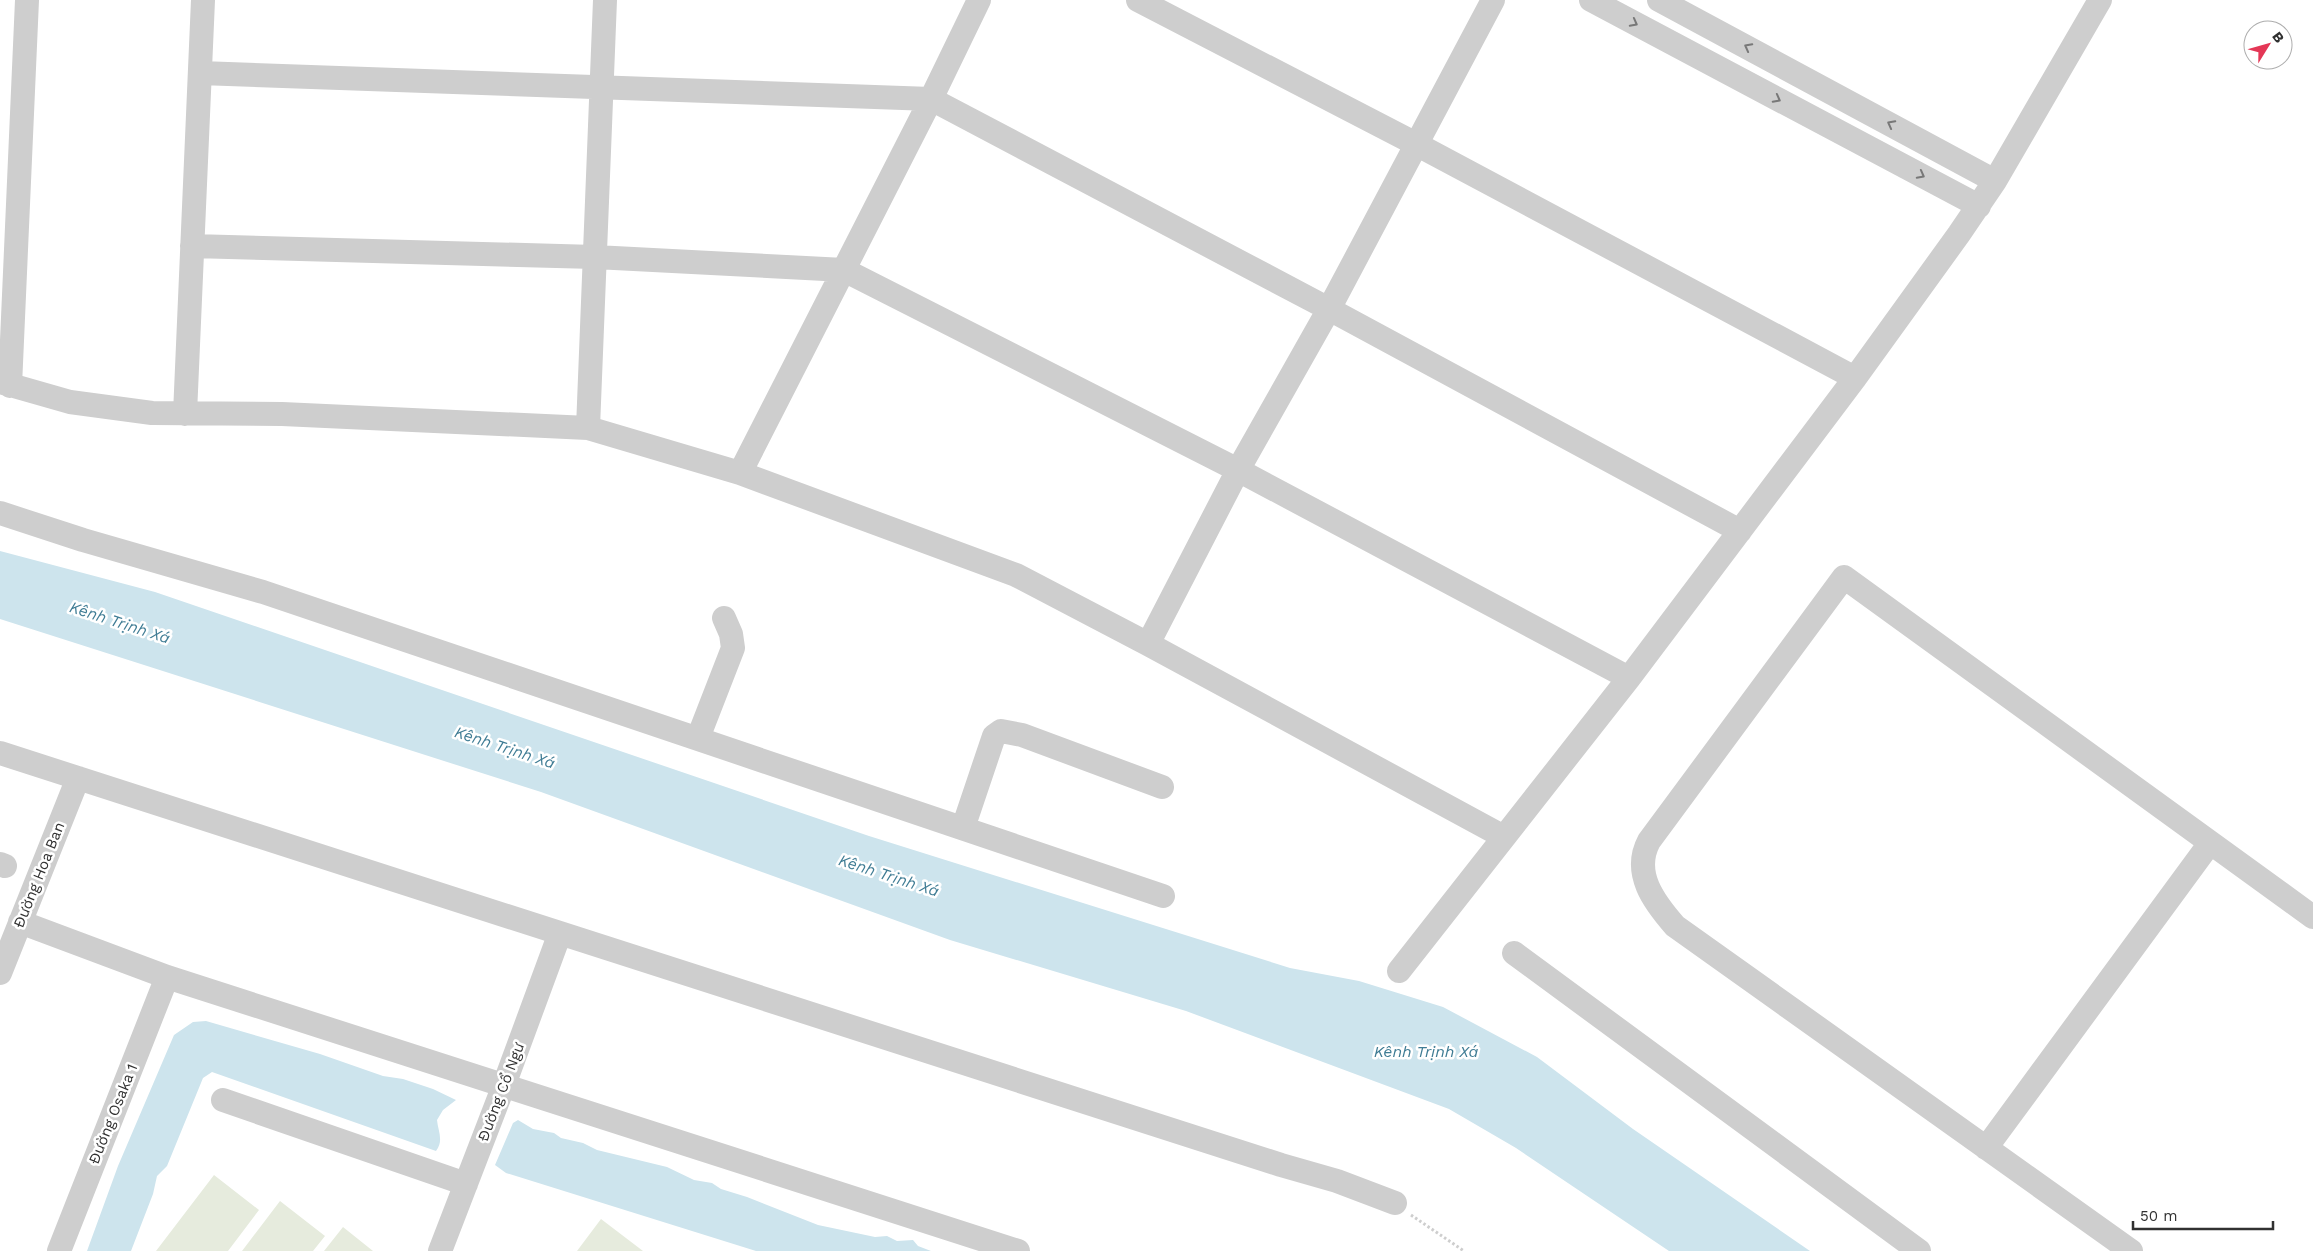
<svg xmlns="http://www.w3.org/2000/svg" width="2313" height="1251" viewBox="0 0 2313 1251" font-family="'Work Sans',sans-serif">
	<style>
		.green { fill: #e6ebdd }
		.water { fill: #cde4ed }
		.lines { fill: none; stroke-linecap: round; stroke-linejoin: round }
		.path { stroke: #cecece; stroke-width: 3; stroke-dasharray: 2.5 2.5; stroke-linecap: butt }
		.minor { stroke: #cecece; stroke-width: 24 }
		.oneway { stroke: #787878 }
		.labels { text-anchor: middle; stroke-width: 5; stroke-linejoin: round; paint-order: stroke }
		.street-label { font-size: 15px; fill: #313131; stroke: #fff }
		.water-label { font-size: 16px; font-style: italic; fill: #3f7c94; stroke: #fff }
	</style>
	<rect width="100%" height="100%" fill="#fff"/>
	<!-- green -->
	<path class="green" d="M214,1175L259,1210L228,1251H156Z
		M280,1201L325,1236L313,1251H242Z
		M601,1219L643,1251H577Z
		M343,1227L373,1251H324Z"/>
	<!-- water -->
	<path class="water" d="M0,551L155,592L869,836L1290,968L1359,981L1443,1007L1537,1057L1633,1129L1810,1251H1669L1516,1148L1449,1109L1186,1011L950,940L541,792L0,619Z
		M206,1021L320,1054L383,1076L403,1079L433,1089L456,1100L443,1110L437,1120C438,1131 444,1141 436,1151L212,1072L203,1078L167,1166L157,1176L153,1194L131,1251H87L118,1166L174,1035L193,1022Z
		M518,1120L533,1129L554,1133L561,1138L583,1143L597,1150L667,1167L694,1180L712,1183L721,1189L747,1197L818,1225L875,1237L887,1236L897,1241L913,1240L918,1246L931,1251H756L506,1173L495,1165L513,1123Z"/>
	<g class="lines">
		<!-- path -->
		<path class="path" d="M1411,1215L1464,1251"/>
		<!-- minor -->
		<path class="minor" d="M1138,0L1416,144L1855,378
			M1591,0L1979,206
			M1659,0L1995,181
			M200,73L931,99L1329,309L1740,531
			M192,246L595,257L844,270L1238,470L1629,678
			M0,382L70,402L152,413L282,414L588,428L740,473L1016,575L1148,644L1504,837
			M10,386L27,0
			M185,414L203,0
			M588,428L605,0
			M740,473L931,99L979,0
			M0,513L83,540L263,592L1163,896
			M1148,644L1238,470L1329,309L1493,0
			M698,738L733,648L731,634L724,618
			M0,753L1281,1165L1337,1181L1395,1203
			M963,828L994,736L1001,731L1022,735L1162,787
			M0,864L5,866
			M20,922L167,977L1018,1251
			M1514,953L1919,1251
			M1399,971L1629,678L1855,378L1959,234L1995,181L2100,0
			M0,973L78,778
			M223,1100L466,1184
			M1986,1148L2210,843
			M59,1251L167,977
			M440,1251L504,1085L560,933
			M2131,1251L1675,926C1654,902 1632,873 1649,841L1844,577L2313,917"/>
	</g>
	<!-- one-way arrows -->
	<defs><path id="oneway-chevron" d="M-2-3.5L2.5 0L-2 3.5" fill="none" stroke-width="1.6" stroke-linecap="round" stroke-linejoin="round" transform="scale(1.25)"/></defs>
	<g class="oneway">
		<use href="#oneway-chevron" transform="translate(1634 23) rotate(28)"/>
		<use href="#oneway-chevron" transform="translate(1748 47) rotate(-152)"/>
		<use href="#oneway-chevron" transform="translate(1777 99) rotate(28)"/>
		<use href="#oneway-chevron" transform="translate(1891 124) rotate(-152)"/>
		<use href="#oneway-chevron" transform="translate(1921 175) rotate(28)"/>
	</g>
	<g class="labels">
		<!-- street labels -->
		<g class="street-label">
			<text transform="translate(39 875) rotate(-68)" y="5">Đường Hoa Ban</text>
			<text transform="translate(501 1092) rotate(-69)" y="5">Đường Cổ Ngư</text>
			<text transform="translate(113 1114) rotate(-68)" y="5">Đường Osaka 1</text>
		</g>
		<!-- water labels -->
		<g class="water-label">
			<text transform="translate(120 622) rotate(18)" y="6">Kênh Trịnh Xá</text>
			<text transform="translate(505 747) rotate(18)" y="6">Kênh Trịnh Xá</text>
			<text transform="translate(889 875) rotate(18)" y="6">Kênh Trịnh Xá</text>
			<text x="1426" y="1057">Kênh Trịnh Xá</text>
		</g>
	</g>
	<!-- north arrow -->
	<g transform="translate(2268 45) rotate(53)"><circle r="24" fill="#ffffff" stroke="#adadad"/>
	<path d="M0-4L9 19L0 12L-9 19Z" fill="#e43756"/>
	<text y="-8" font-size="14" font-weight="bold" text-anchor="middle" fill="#313131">B</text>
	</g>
	<!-- scale -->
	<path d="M2133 1221v8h140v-8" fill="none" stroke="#313131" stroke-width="2.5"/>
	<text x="2140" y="1221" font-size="15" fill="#313131" stroke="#ffffff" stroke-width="4" paint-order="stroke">50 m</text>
</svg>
